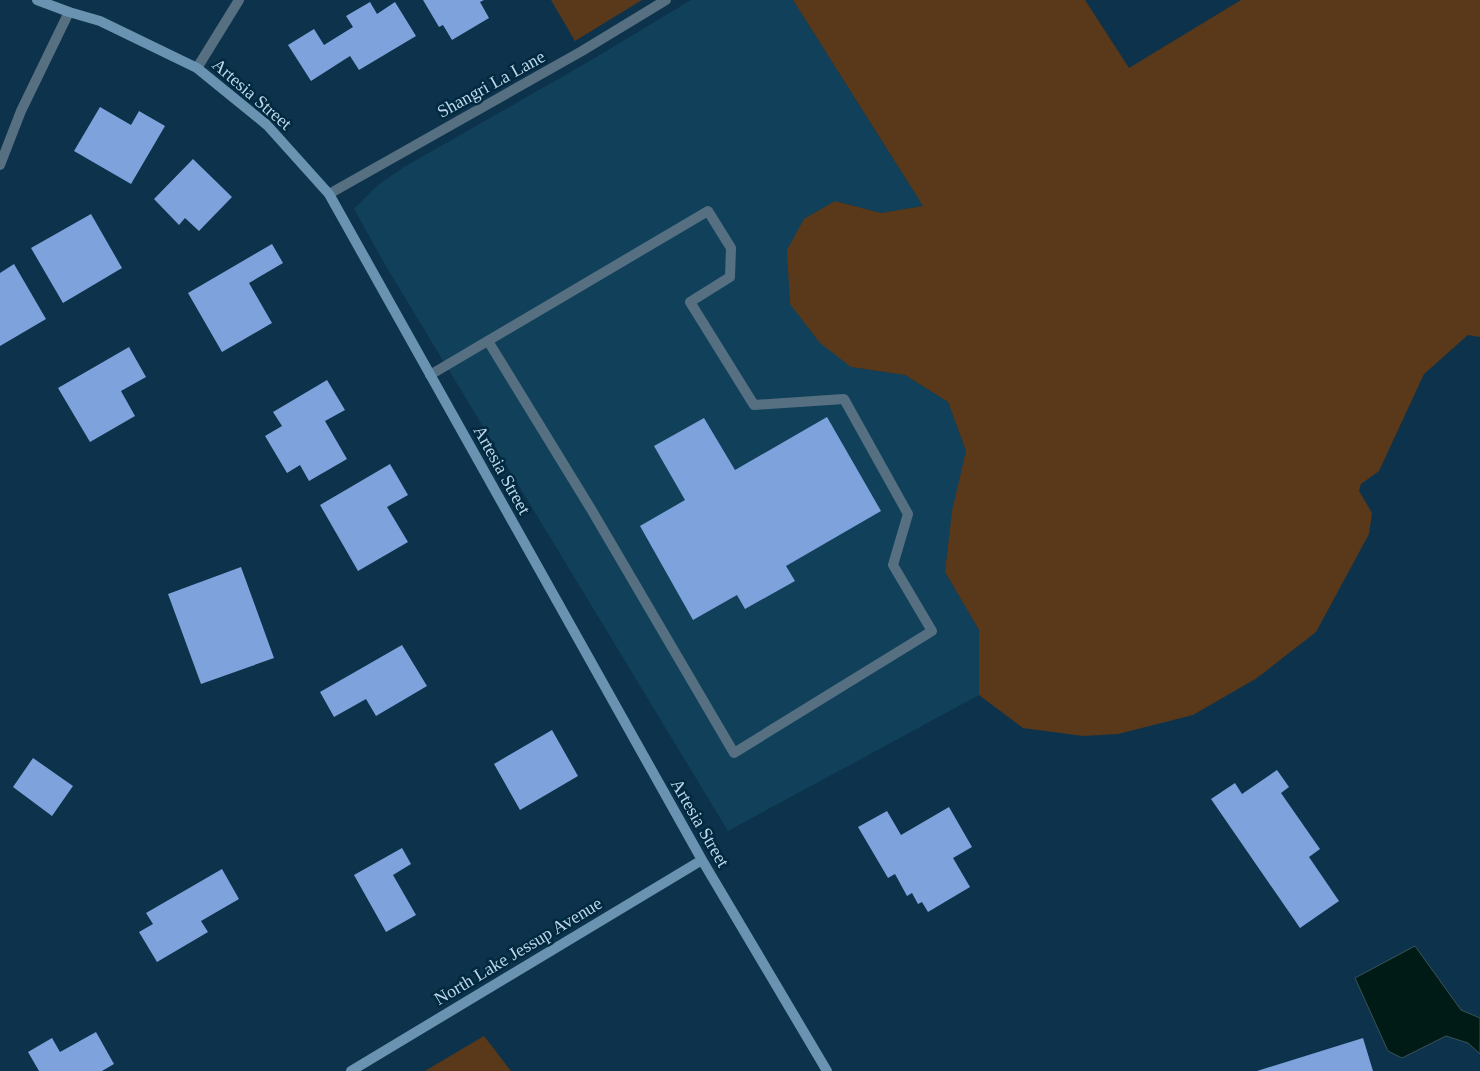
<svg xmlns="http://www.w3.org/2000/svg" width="1480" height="1071" viewBox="0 0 1480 1071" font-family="Georgia,serif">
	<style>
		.built { fill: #11405b }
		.green { fill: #5a381a }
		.water { fill: #001b16; stroke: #395356 }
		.building { fill: #7ea2dc }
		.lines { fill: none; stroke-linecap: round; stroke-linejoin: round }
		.lane { stroke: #567082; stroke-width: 10 }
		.street { stroke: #567082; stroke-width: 10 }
		.secondary { stroke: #6993b1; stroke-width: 10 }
		.labels { text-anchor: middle; stroke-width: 5; stroke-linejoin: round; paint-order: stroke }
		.street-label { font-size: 18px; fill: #bed7ea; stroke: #012940 }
	</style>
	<rect width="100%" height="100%" fill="#0c334b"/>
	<!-- built -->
	<path class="built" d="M691,0H793L923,206L881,213L835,201L851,367L905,375L948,402L966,451L953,511L945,572L979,630V695L728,831L387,268L354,209L378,185L404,167L588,62Z"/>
	<!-- green -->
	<path class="green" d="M551,0H642L575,41Z
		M793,0H1085L1129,68L1241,0H1480V337L1468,335L1424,374L1379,471L1361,484L1359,491L1372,513L1369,534L1316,632L1257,678L1193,715L1118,734L1083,736L1023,728L979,695V630L945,572L952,511L966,451L948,402L905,375L851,367L820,343L790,304L787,250L804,219L835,201L881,213L923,206Z
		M484,1036L511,1071H425Z"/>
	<!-- water -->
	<path class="water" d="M1415,946L1461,1010L1480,1018V1054L1468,1043L1446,1036L1402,1058L1388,1051L1355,978Z"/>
	<!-- building -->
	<path class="building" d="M423,0H484L480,2L489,18L452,40L443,25L439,27Z
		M370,2L377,14L395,2L416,36L359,70L350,56L311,81L288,45L314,29L324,45L353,27L346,16Z
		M100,107L131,125L139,111L165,126L131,184L74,151Z
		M193,159L232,197L199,231L185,218L179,225L154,199Z
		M91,214L122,268L63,303L31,248Z
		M272,244L283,263L249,283L272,323L222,352L188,293Z
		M14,264L46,319L0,346V273Z
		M129,347L146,377L121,391L135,416L90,442L58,388Z
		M327,380L345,410L325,421L347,459L309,481L300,465L287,473L265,436L282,426L273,412Z
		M827,417L881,511L786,566L795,581L745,609L737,595L693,620L640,526L685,500L654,446L704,418L735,470Z
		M390,464L408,495L387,507L408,542L358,571L320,505Z
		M241,567L274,658L201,684L168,594Z
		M402,645L427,686L376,716L366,699L334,717L320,692Z
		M552,730L578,776L520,810L494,764Z
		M33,758L73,786L52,816L13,787Z
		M1277,770L1289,787L1281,793L1320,849L1309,857L1339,901L1300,928L1211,799L1235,783L1242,794Z
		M949,807L972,847L953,858L970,887L928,912L922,902L918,904L912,893L907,896L895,874L888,878L858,827L887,811L901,835Z
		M402,848L411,864L393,875L416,915L386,932L354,875Z
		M222,869L239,899L201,921L208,932L157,962L139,932L153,924L146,913Z
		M96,1032L114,1064L102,1071H39L28,1052L52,1038L60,1052Z
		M1363,1038L1373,1071H1257Z"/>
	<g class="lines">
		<!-- lane -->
		<path class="lane" d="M430,375L708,211L731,248L730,277L690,302L754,405L844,399L908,514L893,565L932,631L734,753L591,509L488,341"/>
		<!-- street -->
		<path class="street" d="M197,68L239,0
			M0,165L21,111L69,12
			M329,194L582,51L666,0"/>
		<!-- secondary -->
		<path class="secondary" d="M37,0L69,12L100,21L197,68L267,125L329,194L702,860L827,1071
			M351,1071L702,860"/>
	</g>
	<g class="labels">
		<!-- street labels -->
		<g class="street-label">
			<text transform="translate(491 84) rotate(-29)" y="6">Shangri La Lane</text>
			<text transform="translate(252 94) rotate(41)" y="6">Artesia Street</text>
			<text transform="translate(502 470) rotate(61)" y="6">Artesia Street</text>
			<text transform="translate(700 823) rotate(60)" y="6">Artesia Street</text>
			<text transform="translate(518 951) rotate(-31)" y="6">North Lake Jessup Avenue</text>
		</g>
	</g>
</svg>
